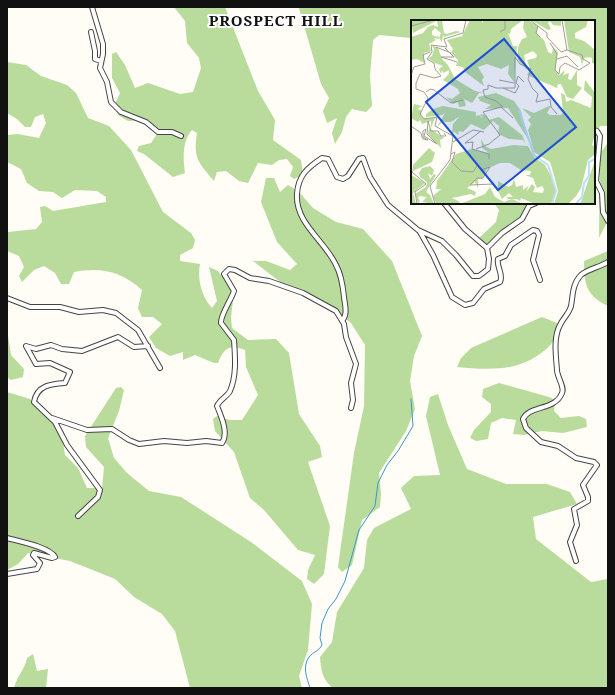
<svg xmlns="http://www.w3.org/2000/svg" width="615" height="695" viewBox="0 0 615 695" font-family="'Noto Serif',serif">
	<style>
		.forest { fill: #b9dc9c }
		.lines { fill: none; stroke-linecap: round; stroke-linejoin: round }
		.stream { stroke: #3f96cf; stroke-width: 1 }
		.minor-casing { stroke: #444; stroke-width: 6 }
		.minor { stroke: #fff; stroke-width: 4 }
		.labels { text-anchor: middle; stroke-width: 4; stroke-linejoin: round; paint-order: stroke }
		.district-label { font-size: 15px; font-weight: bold; letter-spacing: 1px; fill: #111; stroke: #fff }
		.inset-river { fill: none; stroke: #b9e0f7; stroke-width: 2 }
		.inset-road { fill: none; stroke: #a09f9a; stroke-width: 1 }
		.view { fill: #1d4ed8; fill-opacity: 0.15; stroke: #1d4ed8; stroke-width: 2 }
		.inset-edge { fill: none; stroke: #111; stroke-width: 2 }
	</style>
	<rect width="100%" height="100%" fill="#fffdf5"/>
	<!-- forest -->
	<path class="forest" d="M174,7H225L258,91L275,120L273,140L301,160L303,175L294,179L290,176L293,167L287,159L279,160L272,165L258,163L248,183L239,181L226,171L217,172L214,181C198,162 193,158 197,133L192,130C182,141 183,159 185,173L173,177L144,154L137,151L139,146L151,143L157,134L149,120L128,121L118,115L115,104L120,93L112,78V54L116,52L125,65L135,88L148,83L180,94L193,92L201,68L199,58L187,43L185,21Z
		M608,7V126H600L594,138V21H412V43L411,38L379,35L373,40L370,76L372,106L366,112L352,109L346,117L342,132L335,144L332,133L337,118L327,123L323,111L329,98L321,84L299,8Z
		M7,62L26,65L41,76L67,85L76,93L88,118L109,126L131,150L163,212L191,233L195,240L193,248L180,255V261L200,264C197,280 202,297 212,308L217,301L209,267L218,271L234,292L231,317L232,328L248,340L276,339L289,353L299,414L320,446L322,457L308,462L330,526L324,574L314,584L307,579L308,570L315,555L298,550L264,510L250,498L234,452L215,431L213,419L217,416L230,420H242L258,395L246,367L245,350C229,344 224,348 218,363H214L195,355L183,360V352L170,356L156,348L149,337L162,324L153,317H142L138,308L142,290C121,271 101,267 74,272L69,284H61L55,273L44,266L34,270L22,282L19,276L24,267L19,256L7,251L8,232L36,229L42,222L40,207L45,206L53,211L106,202V197L97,191L75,190L62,198L53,192L39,191L27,183L21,169L7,162V135L18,134L39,138L46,123L43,114L35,117L31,127H25L17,119L7,113Z
		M608,143V220L599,238L600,153Z
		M266,178H274L280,192L288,185L298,191L313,208L336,222L363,229L392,261L422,336L414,356L410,381L415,409L406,431L379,473L381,494L380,507L362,520L352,565L342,572L338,567L354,453L364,406L365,345L351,323L328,306L288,288L253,261H266L290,270L297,264L277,242L261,202Z
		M494,203H539L529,209L518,225L491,245L481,243L479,238L496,222L499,210Z
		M608,251V306C586,296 584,283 584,261Z
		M542,317L557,323C559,335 554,343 545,350C519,372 490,370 457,367L461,358L471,348Z
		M7,329L11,355L24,369L23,377L11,380L7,377Z
		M499,383L549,397L555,400L554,411L561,418L579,416L586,419L587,427L563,433L542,431L524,435L513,434L516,420L502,418L491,423L488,439L476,441L470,438L474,430L491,412V404L482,397L483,389Z
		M121,387L124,390L119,411L108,438L114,458L127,473L149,491L181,497L251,542L302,581L312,604L308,650L299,676L302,688H190L175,631L162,614L134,597L115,579L70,561L28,553L18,564L7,570V392L30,399L52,422L62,436L65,455L78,468L87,488H102L104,467L86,447L85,436L116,388Z
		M438,394L448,425L467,469L506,484H547L570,492L577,504L533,517L536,539L591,582L608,579V688H333C322,680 321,669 320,657L332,642L337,612L364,568L367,540L374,528L411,509L401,488L414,476L440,475L426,416L430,397Z
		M33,654L37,671L48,669L46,688H14C17,676 25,669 27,658Z"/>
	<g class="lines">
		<!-- stream -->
		<path class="stream" d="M310,688C307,678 302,667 309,657C313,652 319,651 322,645L320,638L322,623L328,609L336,599L345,581L359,530L375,506L378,483L387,465L398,451L413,426L411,399"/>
		<defs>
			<path id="minor" d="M92,7L103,44V54L100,68L107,82L111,102L121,112L146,122L158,132H172L181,136
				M91,32L95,51V59L101,61
				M594,130L597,131L600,136L596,181L602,193L603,212L608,221
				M444,203L465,229L487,248
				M420,232L433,255L452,297L465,305L473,303L484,289L500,282C504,274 496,267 498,259L505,256L511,245L533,230L537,231L539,235L533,260L540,280
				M7,298L30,307H60L79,312L103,310L116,313L138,330L160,368
				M342,321C348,314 345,306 344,297C343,287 341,274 336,265C325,241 295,223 297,194C298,176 307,168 322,158L328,159L337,177L343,179L348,176L359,159L363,158L370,177L388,205L418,230L442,241L456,255L473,276H479L488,269L489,259L487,248L502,233L522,219L529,206L536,203
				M52,418L87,430L112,429L129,440L139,444L164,441L187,443L206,441L222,443C229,433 221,416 217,406C220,399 227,397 230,391C237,375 235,356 234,340L221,323C220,316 231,300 234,291L224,274L229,269L235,270L250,278L269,281L303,293L336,311L344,324L346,337L356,364L351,383L353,400L351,408
				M78,516L98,497L100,490L67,445L55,422L34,402C37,385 51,384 65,383L70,372L50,363L36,364L26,346L36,349L51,345L62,349L82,351L118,337L134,347L148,346
				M7,538C18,541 50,547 55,557L52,558L34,553L33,555L40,563L37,569L7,574
				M576,561L570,542L577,525L574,509L588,501V497L583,485L597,465L594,462L576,458L558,446L541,442L526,428L523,419C529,405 555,411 562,393C565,387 557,377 557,370C556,356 553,338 560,325C563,318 569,314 571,306C573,296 572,284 581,275C588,269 600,267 608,262"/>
		</defs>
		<!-- minor casing -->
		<use href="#minor" class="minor-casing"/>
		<!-- minor -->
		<use href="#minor" class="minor"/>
	</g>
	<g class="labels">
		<!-- district labels -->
		<g class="district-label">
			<text x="276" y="26">PROSPECT HILL</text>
		</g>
	</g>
	<!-- overview -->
	<g transform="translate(411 20)">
		<rect width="184" height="184" fill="#fffdf5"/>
		<path d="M0,0H25V1L2,13ZM26,0L31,1L33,13L36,14L45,11L50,12L33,17L32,15L31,22L28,18L30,13L24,8L21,11V15L26,17L27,15L28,19L22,18L25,20L18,24L20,31L13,33V43L6,39L0,40V17L12,13L17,7L22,5L27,7ZM59,0H70L72,3V0H112L100,9L99,14L97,13L102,26H106L103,62L97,54L98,45L90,49L76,44L67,47L73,57L71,60L73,66L54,52L52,47L45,46L47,40L40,33L42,29L36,20L51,16ZM117,0L127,6L125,13L133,20L137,32L141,34L142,27L147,32L144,49L148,55L154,50L152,55L158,53L157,59L160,60L166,50V65L171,68L162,79L156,77L150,64H147L146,68L116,55L119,50L116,40L125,38L126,35L122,31L113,35L116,50L107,40V27L111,19L116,17L112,8L113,1ZM120,0H150V6L142,5L139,1L137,3L140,9L137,10ZM153,0H177L175,7L164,13V18L173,21L184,30V44L181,43V38L178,37L173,38L171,45L169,37L158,32ZM21,25L27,28L31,39L37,45L44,59L64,71L72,73H68L61,83L53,79L55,86L48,87L47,82L42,84L35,77L41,79L49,73L47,69L32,60L38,54V50L32,53L31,50L30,54L28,49L32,46L24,43L17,38L21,36L23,29ZM174,60L184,73V114L181,125L184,127V134L177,140L170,168L165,176L157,184H143L147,171L143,155L139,142L123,132L117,110L120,104L117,100L120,97L111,88L123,93L138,86H140L136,93L139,95H150L152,92L150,73L154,75L155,82L160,80L180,88L181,77L173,70ZM85,73L103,81L110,91L117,119L97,88L74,89L80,85L69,81L67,77ZM3,84L11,86L6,89L10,90L11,98H24L20,108V101L11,104L9,100L7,102L0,98ZM32,86L65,92V96L68,95L72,99L69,94L75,95L78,100L88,97L111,115L115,124L112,120L98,119L87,114L88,106L82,101L73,110L60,104L52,112L48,111L47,115L44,112L41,113L42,104L49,96L40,102H31L26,107L34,93L31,95L15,97V94L22,89ZM18,108L33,118L29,120L30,128L17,114ZM70,119L74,126L80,129L103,125L117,126L123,137L134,145L141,158L145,171L140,184H124L110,178L109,181L106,179H97L96,177H102L98,173L91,179L87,171V161L97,167L101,165L103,159L105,167L112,165V170L117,166L116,171L121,164L124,167L122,172L132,173L133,169L131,166L126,168L122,158L114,155H119L120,151L110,150L99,143H89L76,149L71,159H67V168L64,162L56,168L65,172L64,176L60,174L41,178L49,182L47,184H25L22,176L30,169H25L26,161L45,134L60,129L78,133L71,128ZM18,128L24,133L21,142L2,151V145ZM184,140V184H167L170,182ZM19,146L23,150L21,156L17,153L19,159L23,154L25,155L15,172L19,175L23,184L11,182L16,177L9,176L7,177L9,182L7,183L4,174L15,167L16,162L9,157L8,153L11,148ZM0,155L14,163L2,173L5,184H0ZM79,167L84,177L93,182L101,179L112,184H49L74,174Z" fill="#b9dc9c"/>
		<path class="inset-river" d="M108,90L123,135L137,145L145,171L141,184M165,184L171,177L173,163L178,156V142L184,139"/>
		<path class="inset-road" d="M37,0H50M119,0L136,13V17L150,32L156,30L151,0M0,6L23,0M127,6L125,13L129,17M89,12L94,9V0M139,23L146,34L144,50L148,54L149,47L154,43L168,50L179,43L172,39L171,35L156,30M25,27L40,33M34,28L43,37H30L46,42M146,39L156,36L167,47M0,55L3,47L14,44L12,35L19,32M88,60L103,63M92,68L104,73L108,66L105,63L107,56L113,62M15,72L19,69L23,70L40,83L52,80M92,87L85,81L74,77L72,70L77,69V65L85,68H104V37L109,44L120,49L117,59L121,68L127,74L125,82L139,79L140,87L146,94M0,106L10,113L11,117L12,119L17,120L12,117V111L15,109L13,116L26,124L16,114L17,101L20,111H27L30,116H35L33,113M70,111L54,123L62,122L61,129L78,134V139M42,122L62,110L73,112M65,129L78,124L89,115L72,92L90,87L102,98M40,134L44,132L41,142L50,151L62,152L67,145L70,150L79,147L72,158H66L59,165L82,164M0,145L1,152L15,164L4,172L6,184M24,184L19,166L39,140L42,116L24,106L26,97L13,99L9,94L17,78L13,72L5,69V63L9,54L23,58L30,56L24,49L23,43L16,39L21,32L20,25L36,27L33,19L52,13L55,0"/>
		<path class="view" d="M93,19L165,107L87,170L15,82Z"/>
		<rect width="184" height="184" class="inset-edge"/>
	</g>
	<!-- border -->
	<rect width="615" height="695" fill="none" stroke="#111111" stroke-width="16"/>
</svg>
